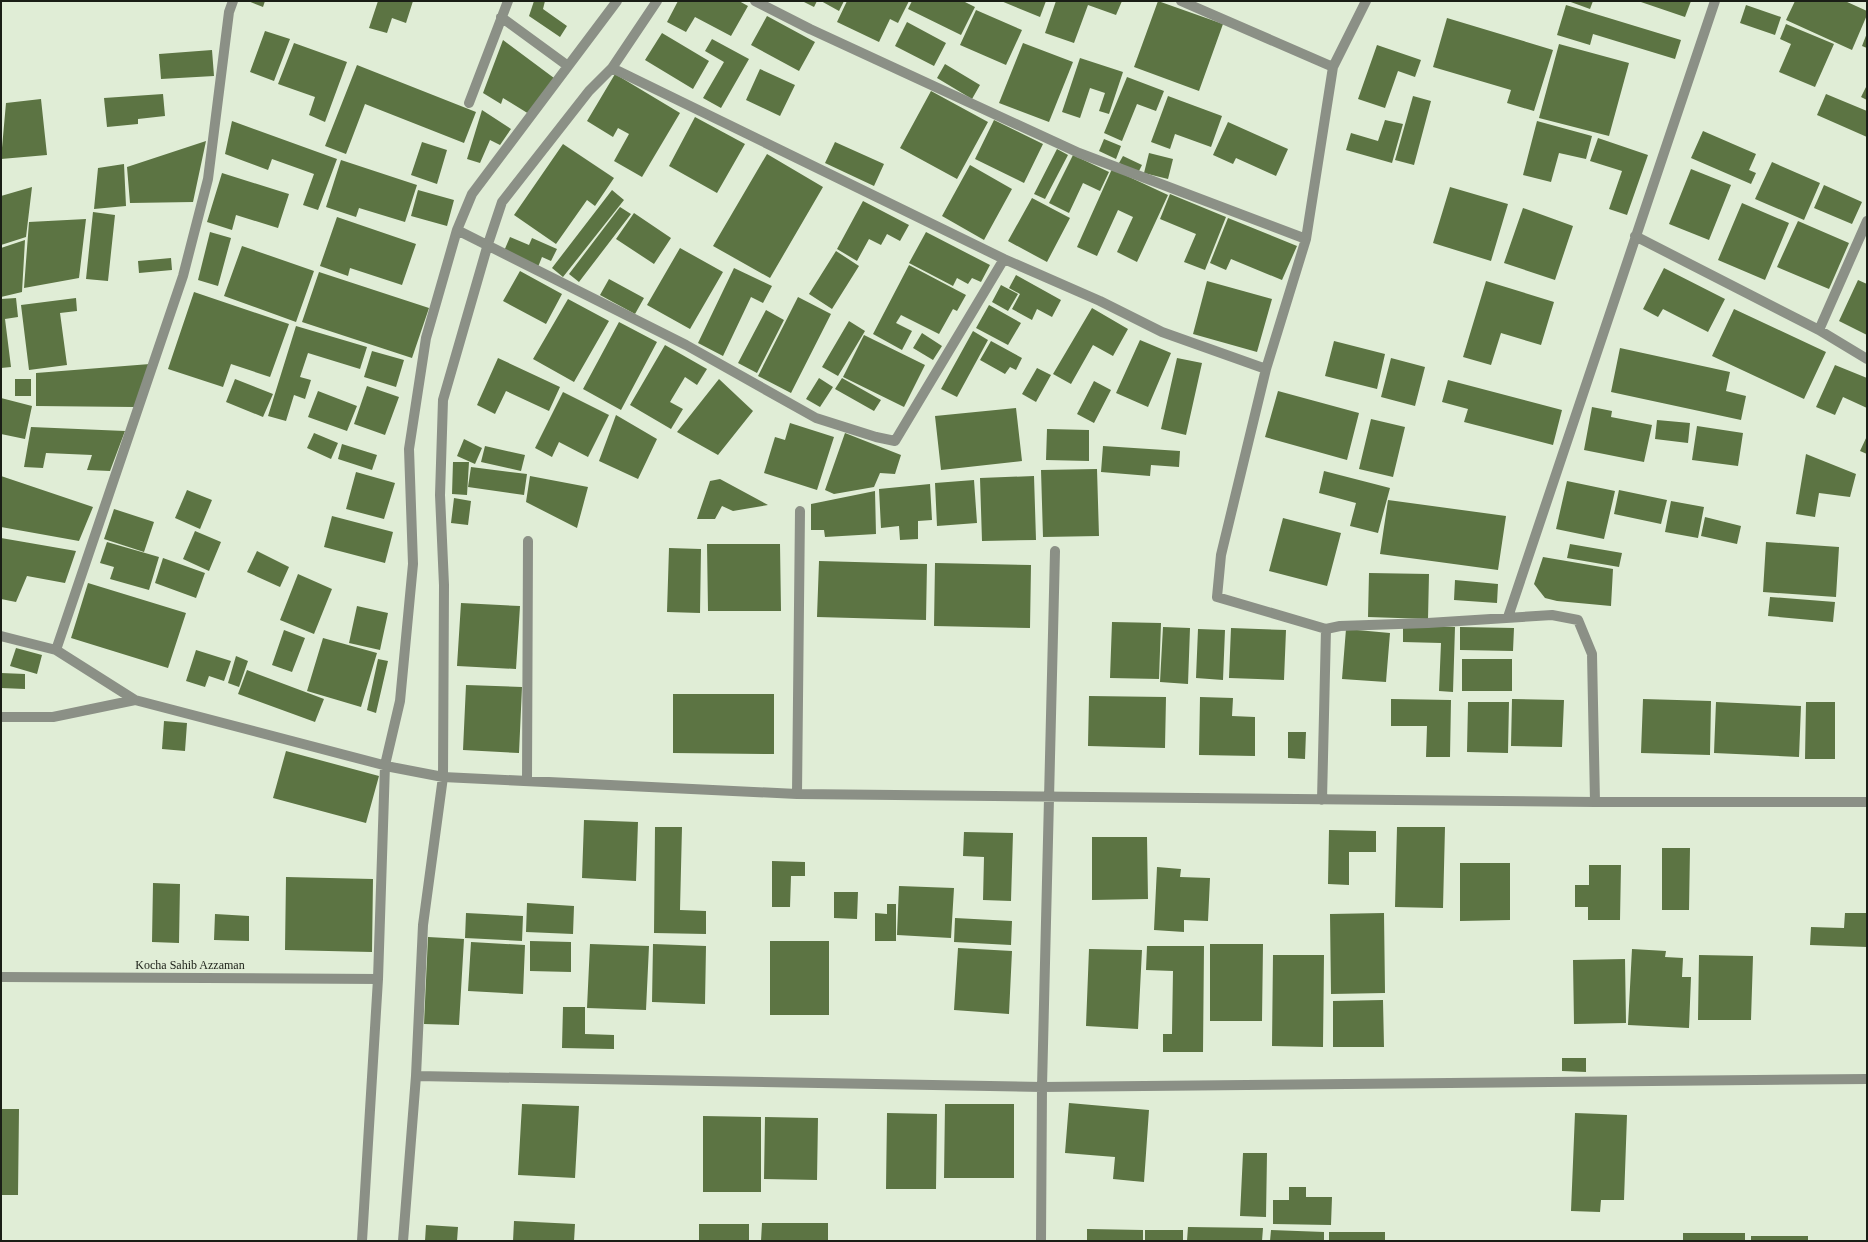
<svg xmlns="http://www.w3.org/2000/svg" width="1868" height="1242" viewBox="0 0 1868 1242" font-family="Georgia,serif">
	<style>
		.building { fill: #5c7443 }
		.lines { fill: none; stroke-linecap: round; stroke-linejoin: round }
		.street { stroke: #8b9086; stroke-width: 10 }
		.labels { text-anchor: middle; stroke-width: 3; stroke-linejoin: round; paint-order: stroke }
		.street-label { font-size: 12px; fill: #1a1e16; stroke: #e0edd6 }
	</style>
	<rect width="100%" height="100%" fill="#e0edd6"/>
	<!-- building -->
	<path class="building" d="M248,1H265L263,7Z
		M378,1H413L406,23L392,18L387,33L369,28Z
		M534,1H545L543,9L567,26L560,37L529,16Z
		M678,1H739L748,6L731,36L695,17L686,32L667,22Z
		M802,1H817L814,7Z
		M821,1H844L839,11Z
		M847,1H909L898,23L890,19L879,42L837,22Z
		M912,1H963L975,7L961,35L908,9Z
		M1001,1H1046L1040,17Z
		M1056,1H1122L1116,15L1088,5L1074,43L1045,33Z
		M1158,1L1223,24L1199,91L1134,67Z
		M1568,1H1593L1590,9Z
		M1638,1H1691L1685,17Z
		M1795,1H1845L1867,11V15L1852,50L1786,20Z
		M1566,5L1681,40L1675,59L1593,34L1590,45L1557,35Z
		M1746,5L1781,17L1775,35L1740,23Z
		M976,10L1022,30L1006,65L960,45Z
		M767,16L815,42L799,71L751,45Z
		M1447,18L1553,50L1534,111L1507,103L1511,90L1433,67Z
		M907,22L946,43L934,66L895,46Z
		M1786,24L1834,44L1815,87L1779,72L1791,44L1780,39Z
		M265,31L290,39L274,81L250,72Z
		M662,33L709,61L693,89L645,60Z
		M1867,33V48L1862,46Z
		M712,39L749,59L721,108L703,98L724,62L705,51Z
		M503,40L554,78L529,114L503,98L501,104L483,93Z
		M294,43L347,62L325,122L309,115L315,97L278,84Z
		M1023,43L1073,62L1049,122L999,103Z
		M1559,44L1629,63L1609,136L1539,118Z
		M1377,45L1421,60L1415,77L1398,71L1385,108L1358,99Z
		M212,50L214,76L161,79L159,54Z
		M1080,58L1123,72L1109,114L1099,111L1105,93L1090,88L1080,118L1062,112Z
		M945,64L980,85L972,99L937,78Z
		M357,65L476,112L464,143L365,104L346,154L325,146Z
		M760,69L795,85L780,116L746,100Z
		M615,74L680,113L642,177L614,161L629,134L618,128L613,137L587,121Z
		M1127,77L1164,91L1156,111L1137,104L1122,141L1104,133Z
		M1867,85V100L1861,97Z
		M931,91L988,122L957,179L900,148Z
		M163,94L165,116L138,119V124L107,127L104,98Z
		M1826,94L1867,111V137L1817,115Z
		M1168,96L1222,116L1211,147L1175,134L1170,149L1151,142Z
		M1413,96L1431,101L1414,165L1395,160Z
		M41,99L47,155L1,159L6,103Z
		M482,110L511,129L500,145L490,140L480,163L467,159Z
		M695,117L745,144L717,193L669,166Z
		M994,120L1043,144L1024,183L975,159Z
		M1385,120L1403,124L1392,163L1346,150L1351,133L1378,141Z
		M232,121L337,159L318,210L303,205L314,174L272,159L268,170L225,154Z
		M1537,121L1592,136L1586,159L1559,153L1551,182L1523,175Z
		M1228,122L1288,149L1276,176L1236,158L1233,164L1213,155Z
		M1703,131L1756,154L1749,170L1756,173L1751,184L1691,158Z
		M1598,138L1648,155L1627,215L1609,209L1622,171L1590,161Z
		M1104,139L1121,146L1116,159L1099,151Z
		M206,141L193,202L130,203L127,167Z
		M422,142L447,150L437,184L411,175Z
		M835,142L884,164L874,186L825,163Z
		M563,144L614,178L595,206L587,200L556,244L514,215Z
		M1057,149L1068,155L1045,199L1034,194Z
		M1149,153L1173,159L1168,179L1144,173Z
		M767,154L823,187L770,278L713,246Z
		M1073,155L1109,172L1100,191L1083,183L1069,213L1049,203Z
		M1123,156L1142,165L1138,173L1119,163Z
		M341,160L417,185L405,222L359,208L356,217L326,207Z
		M1772,162L1820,183L1804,220L1755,199Z
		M124,164L126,206L94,209L98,168Z
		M970,165L1012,189L984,240L942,216Z
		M1112,169L1168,195L1137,262L1117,252L1133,217L1118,210L1097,256L1077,247Z
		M1691,169L1731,185L1709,240L1669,224Z
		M222,173L289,194L278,228L236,215L232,230L207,222Z
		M1824,185L1862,202L1852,224L1814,208Z
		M32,187L26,237L1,245V196Z
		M1450,187L1508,204L1491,261L1433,243Z
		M418,190L454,200L447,226L411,216Z
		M612,190L624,200L563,277L552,268Z
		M1170,194L1226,217L1205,270L1184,262L1196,234L1160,219Z
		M1032,198L1070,218L1047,262L1008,241Z
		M863,201L909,225L900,241L887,234L881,245L869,239L857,261L837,249Z
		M1742,203L1789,223L1765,280L1718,260Z
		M620,207L631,214L579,282L569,274Z
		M1523,208L1573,226L1555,280L1504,263Z
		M93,212L115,215L108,281L86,279Z
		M634,213L671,238L654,264L616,239Z
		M337,217L416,244L402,285L350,268L348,276L320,266Z
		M1228,218L1297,246L1282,280L1231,259L1226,270L1210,263Z
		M86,219L79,278L24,288L29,222Z
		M1798,221L1849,243L1829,289L1777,267Z
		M210,232L231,238L218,286L198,280Z
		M926,232L990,265L981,282L972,278L968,284L957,278L953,286L909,263Z
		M510,237L529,245L532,238L557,249L551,261L542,257L538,267L504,251Z
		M25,240L22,292L1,297V248Z
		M242,246L314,271L296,322L224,296Z
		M680,248L723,272L690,329L647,305Z
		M836,251L859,266L832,309L809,294Z
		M171,258L172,270L139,273L138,261Z
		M909,265L966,295L957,311L953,309L939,334L901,315L896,323L912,331L902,350L873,334Z
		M734,268L772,286L763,303L751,297L723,356L698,343Z
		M1664,268L1725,299L1708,332L1663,309L1658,317L1643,309Z
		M520,271L562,294L546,324L503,301Z
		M319,272L429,308L412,358L302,322Z
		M1016,275L1061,300L1052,317L1037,309L1032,320L1012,309L1020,294L1009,288Z
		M609,279L644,298L635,314L600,295Z
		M1858,280L1867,284V335L1839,321Z
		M1207,281L1272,299L1257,352L1193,334Z
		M1486,281L1554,302L1541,345L1501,333L1491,365L1463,357Z
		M1001,285L1018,294L1008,311L992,302Z
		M194,292L289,324L270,377L231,364L223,387L168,369Z
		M798,297L831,314L791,393L758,376Z
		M16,298L18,317L5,319L11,367L1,368V299Z
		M76,298L77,311L60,313L67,365L29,370L21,305Z
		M568,299L609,321L574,382L533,359Z
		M989,305L1021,323L1008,345L976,328Z
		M1092,308L1128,329L1113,356L1093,345L1071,384L1053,374Z
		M1734,309L1826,352L1804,399L1712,356Z
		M766,310L784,320L757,373L738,363Z
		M849,321L865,331L838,376L822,367Z
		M619,322L657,342L621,410L583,389Z
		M296,326L367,347L360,369L308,353L300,377L311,380L305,399L294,395L286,421L268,416Z
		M973,331L988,340L957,397L941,389Z
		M922,333L942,346L933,360L913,348Z
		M864,335L925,365L904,407L843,377Z
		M1140,340L1171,353L1148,407L1116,393Z
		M991,341L1022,358L1016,370L1010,367L1005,374L980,360Z
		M1334,341L1385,354L1377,389L1325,376Z
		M665,345L707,369L697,385L685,377L670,402L683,409L671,429L630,405Z
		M1620,348L1730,372L1726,391L1746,396L1741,420L1611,392Z
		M372,351L404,360L396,387L364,377Z
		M498,358L560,387L549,411L506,391L495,414L477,405Z
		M1177,358L1202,363L1186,435L1161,429Z
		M1391,358L1425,367L1415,406L1381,397Z
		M150,364L134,407L36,406V373Z
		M1835,365L1867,378V408L1843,397L1835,415L1816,407Z
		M1037,368L1051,375L1036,402L1022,394Z
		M819,378L833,387L820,407L806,399Z
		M842,378L881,400L874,411L835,389Z
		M15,379H31V396H15Z
		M235,379L273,394L263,417L226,402Z
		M719,379L753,411L718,455L677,432Z
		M1448,380L1562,410L1553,445L1464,422L1468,409L1442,402Z
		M1094,381L1111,390L1094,423L1077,414Z
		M367,386L399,397L385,435L354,424Z
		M318,391L357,406L347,431L308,417Z
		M1278,391L1359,413L1347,460L1265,437Z
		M563,392L609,415L588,457L559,442L552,457L535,448Z
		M1,398L32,406L25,439L1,434Z
		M1592,407L1612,411L1611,417L1652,425L1644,462L1584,450Z
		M1016,408L1022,461L941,470L935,416Z
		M616,415L657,439L638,479L599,461Z
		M1371,419L1405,427L1393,477L1359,469Z
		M1657,420L1690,423L1688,443L1655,439Z
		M790,423L834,437L817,490L764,473L775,437L785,440Z
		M1697,426L1743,433L1738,466L1692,460Z
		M31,427L125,431L110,471L87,470L92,455L46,453L43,468L24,467Z
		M1047,429L1089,430V461L1046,460Z
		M314,433L338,443L331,459L307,448Z
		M845,433L901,455L895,474L880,473L874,487L834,494L825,490Z
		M1867,436V454L1860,451Z
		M464,439L482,448L475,464L457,456Z
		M342,444L377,455L372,470L338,459Z
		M485,446L525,455L521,471L481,462Z
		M1103,446L1180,451L1179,467L1151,465L1150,476L1101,472Z
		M1806,454L1856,474L1850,497L1819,493L1815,517L1796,514Z
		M453,462H469L467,495L452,494Z
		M471,467L527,474L524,495L468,487Z
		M1097,469L1099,536L1043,537L1041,470Z
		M1324,471L1390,488L1378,533L1350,526L1356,503L1319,493Z
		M356,472L395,483L384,519L346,509Z
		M1,476L93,507L79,541L1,527Z
		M530,476L588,487L577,528L526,502Z
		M1034,476L1036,540L982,541L980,478Z
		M720,479L768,505L733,511L722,506L715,519H697L710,481Z
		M974,480L977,523L937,526L935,483Z
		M1567,481L1615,491L1604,539L1556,529Z
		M930,484L932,520L918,521V539L900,540L899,526L881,528L879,489Z
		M187,490L212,500L200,529L175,518Z
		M1619,490L1667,500L1661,524L1614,514Z
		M875,491L876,534L825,537L824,530H811V504Z
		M454,498L471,501L468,525L451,523Z
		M1388,500L1506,516L1498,570L1380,554Z
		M1671,501L1704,507L1698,538L1665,532Z
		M114,509L154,522L144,552L104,539Z
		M332,516L393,532L385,563L324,547Z
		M1705,517L1741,526L1737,544L1701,536Z
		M1283,518L1341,533L1327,586L1269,571Z
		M195,531L221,542L209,571L183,559Z
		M1,538L76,551L65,583L27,576L16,602L1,599Z
		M107,542L159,557L149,590L110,579L114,567L100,563Z
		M1766,542L1839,547L1836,597L1763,592Z
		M707,544H780L781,611H708Z
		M1570,544L1622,553L1619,567L1567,558Z
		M669,548L701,549L700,613L667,612Z
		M257,551L289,567L280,587L247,572Z
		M1543,557L1613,569L1611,606L1557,601L1545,598L1534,584Z
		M163,558L205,573L196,598L155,583Z
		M819,561L927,564L926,620L817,617Z
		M935,563L1031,565L1030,628L934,626Z
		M1369,573L1429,574L1428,619L1368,617Z
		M298,574L332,589L314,634L280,620Z
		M1455,580L1498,584L1497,603L1454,600Z
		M88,583L186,613L168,668L71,638Z
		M1770,597L1835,602L1833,622L1768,616Z
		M461,603L520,606L516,669L457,666Z
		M357,606L388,613L380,650L349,643Z
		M1112,622L1161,623L1159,679L1110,678Z
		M1403,626L1455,627L1453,692L1439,691L1441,643L1403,642Z
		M1163,627L1190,628L1188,684L1160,682Z
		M1460,627L1514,628L1513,651L1460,650Z
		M1231,628L1286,630L1284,680L1229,678Z
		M1198,629L1225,630L1223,680L1196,678Z
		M1346,629L1390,633L1386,682L1342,679Z
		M284,630L305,638L292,672L272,665Z
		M323,638L377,653L361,707L307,691Z
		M16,648L42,655L37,674L10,666Z
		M196,650L231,661L224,681L209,676L205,687L186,681Z
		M236,656L248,661L239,687L228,683Z
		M378,659L388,661L376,713L367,710Z
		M1462,659H1512V691H1462Z
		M247,670L324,699L315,722L238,694Z
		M1,673L25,674V689L1,688Z
		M466,685L522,687L519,753L463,750Z
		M673,694H774V754L673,753Z
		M1089,696L1166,697L1165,748L1088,746Z
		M1200,697L1233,698L1232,716L1255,717V756L1199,755Z
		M1391,699L1451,700L1450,757H1426L1427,726H1391Z
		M1512,699L1564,700L1562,747L1511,746Z
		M1643,699L1711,701L1710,755L1641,753Z
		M1468,702H1509L1508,753L1467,752Z
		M1716,702L1801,706L1799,757L1714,753Z
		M1806,702H1835V759H1805Z
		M164,721L187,723L185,751L162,749Z
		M1288,732H1306L1305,759L1288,758Z
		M286,751L379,776L366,823L273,798Z
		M584,820L638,822L636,881L582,878Z
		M655,827H682L680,910L706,911V934L654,933Z
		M1397,827H1445L1443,908L1395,907Z
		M1329,830L1376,831V852H1349V885L1328,884Z
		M964,832L1013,833L1011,901L983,900L984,857L963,856Z
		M1092,837H1147L1148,899L1092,900Z
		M1662,848H1690L1689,910H1662Z
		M772,861L805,862V876H791L790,907H772Z
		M1460,863H1510V920L1460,921Z
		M1589,865H1621L1620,920H1588V907H1575V885H1589Z
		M1157,867L1181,869L1180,877L1210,878L1208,921L1184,920V932L1154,930Z
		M286,877L373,879L372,952L285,950Z
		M153,883L180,884L179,943L152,942Z
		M899,886L954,888L951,938L897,935Z
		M834,892H858L857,919L834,918Z
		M527,903L574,906L573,934L526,932Z
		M887,904H896V941H875V913L887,914Z
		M466,913L523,916L522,941L465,938Z
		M1384,913L1385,993L1331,994L1330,914Z
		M1845,913H1867V947L1810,945L1811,927L1844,928Z
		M215,914L249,916V941L214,940Z
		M955,918L1012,921L1011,945L954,942Z
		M428,937L464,939L459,1025L424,1024Z
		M530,941L571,942V972L530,971Z
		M770,941H829V1015H770Z
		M471,942L525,945L523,994L468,991Z
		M590,944L649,946L646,1010L587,1008Z
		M653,944L706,946L705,1004L652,1002Z
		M1210,944H1263L1262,1021H1210Z
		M1147,946H1204L1203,1052H1163V1034H1172L1173,971L1146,970Z
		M958,948L1012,951L1009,1014L954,1010Z
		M1089,949L1142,950L1138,1029L1086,1026Z
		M1632,949L1666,951L1665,957L1683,958L1682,977H1691L1689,1028L1628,1025Z
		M1273,955H1324L1323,1047L1272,1046Z
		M1699,955L1753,956L1751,1020H1698Z
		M1625,959L1626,1023L1574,1024L1573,960Z
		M1383,1000L1384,1047H1333V1001Z
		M563,1007H585V1034L614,1035V1049L562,1048Z
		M1562,1058H1586V1072L1562,1071Z
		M1069,1103L1149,1110L1144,1182L1113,1179L1115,1157L1065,1153Z
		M522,1104L579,1106L575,1178L518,1175Z
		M945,1104H1014V1178H944Z
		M1,1109H19L18,1195H1Z
		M887,1113L937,1114L936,1189H886Z
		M1575,1113L1627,1115L1624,1200H1601L1600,1212L1571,1211Z
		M703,1116L761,1117V1192H703Z
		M765,1117L818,1118L817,1180L764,1179Z
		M1243,1153H1267L1266,1217L1240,1216Z
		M1289,1187H1306V1197H1332L1331,1225L1273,1224V1200H1289Z
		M514,1221L575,1224L574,1241H513Z
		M762,1223H828V1241H761Z
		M699,1224H749V1241H699Z
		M426,1225L458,1227L457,1241H425Z
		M1188,1227L1263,1228L1262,1241H1187Z
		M1087,1229L1143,1230V1241H1087Z
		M1145,1230H1183V1241H1145Z
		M1271,1230L1324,1232V1241H1270Z
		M1329,1232H1385V1241H1329Z
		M1683,1233H1745V1241H1683Z
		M1751,1236H1808V1241H1751Z"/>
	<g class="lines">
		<!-- street -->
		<path class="street" d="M755,1L810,29L1079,153L1306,239
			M1181,1L1333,67
			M1366,1L1333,67L1306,239L1266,369L1221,555L1217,597L1326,629L1340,626L1428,623L1552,615L1578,620L1592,654L1595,802
			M501,17L568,66
			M612,68L1004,259L1100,301L1162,332L1266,369
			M469,103L508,1
			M457,230L686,345L816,418L876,437L895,441L1004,259
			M1635,236L1819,330L1867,359
			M1819,330L1867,221
			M1508,617L1715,1
			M1,636L56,650L135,700
			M56,650L183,276L208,179L229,12L233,1
			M1,717H53L135,700L391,767L443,777L797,794L1595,802H1867
			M527,781L528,541
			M797,794L800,511
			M1322,800L1326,629
			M1,977L378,979
			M416,1076L1042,1087L1867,1079
			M362,1241L378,979L385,765L400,701L413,564L409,449L426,338L457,230L472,194L617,1
			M403,1241L416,1076L423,925L443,777L444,585L440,495L443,400L488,244L502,202L589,91L612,68L657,1
			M1041,1241L1042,1087L1055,551"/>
	</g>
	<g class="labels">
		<!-- street labels -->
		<g class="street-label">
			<text x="190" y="969">Kocha Sahib Azzaman</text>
		</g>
	</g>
	<!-- border -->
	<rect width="1868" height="1242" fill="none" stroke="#1a1e16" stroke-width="4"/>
</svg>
